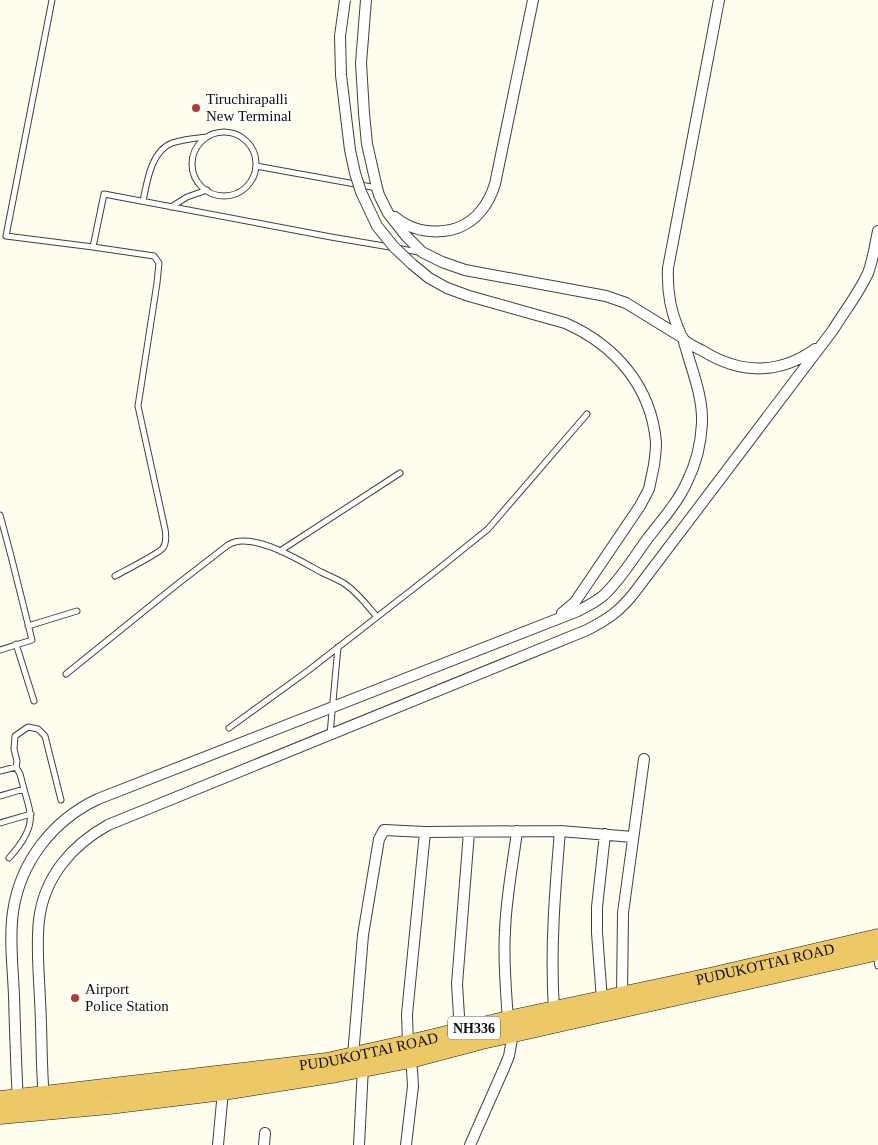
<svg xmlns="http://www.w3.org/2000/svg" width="878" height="1145" viewBox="0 0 878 1145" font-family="'Times New Roman',serif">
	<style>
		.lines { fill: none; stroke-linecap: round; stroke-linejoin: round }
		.service-casing { stroke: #404040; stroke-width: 7 }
		.minor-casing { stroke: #404040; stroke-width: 12 }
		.trunk-casing { stroke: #1e1e1e; stroke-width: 19 }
		.service { stroke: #fff; stroke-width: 5 }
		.minor { stroke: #fff; stroke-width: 10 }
		.trunk { stroke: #ecc866; stroke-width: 18 }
		.minor-bridge-casing { stroke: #404040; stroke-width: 12; stroke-linecap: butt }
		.minor-bridge { stroke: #fff; stroke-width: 10 }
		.poi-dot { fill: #b23a2f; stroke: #fff; stroke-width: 2 }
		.labels { text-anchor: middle; stroke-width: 5; stroke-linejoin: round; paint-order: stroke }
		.shield { fill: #fff; stroke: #565656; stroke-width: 1 }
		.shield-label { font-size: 14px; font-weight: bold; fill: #0d0d0d }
		.poi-label { font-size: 15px; fill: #0d0d0d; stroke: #fff; text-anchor: start }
		.street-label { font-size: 15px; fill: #0d0d0d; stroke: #fff }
	</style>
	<rect width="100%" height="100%" fill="#fefdee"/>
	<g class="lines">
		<defs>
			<path id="service" d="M52,0L6,236L93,247L104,194L331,237L419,252
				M192 164a32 32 0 1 1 64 0a32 32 0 1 1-64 0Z
				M256,166L377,188
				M143,201C147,182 151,151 172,143C183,139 196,138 207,137
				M171,207L187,197L207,190
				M93,247L154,256L159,263L157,283L138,406L165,529C166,535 167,542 163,548C158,554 124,571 115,576
				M0,515L11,556L32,640L0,650
				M280,551L400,473
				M28,626L77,611
				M16,644L34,701
				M66,674L175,586L228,545C233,542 237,541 243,541C268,541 299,560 321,572C329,576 337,579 345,584C358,593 367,605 377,617
				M229,728L309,670L436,571L488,529L587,414
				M330,734L338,647
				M16,767L17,761L14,749L15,736L28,727L38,729L45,736L61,800
				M0,771L16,767L20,774L24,789
				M0,796L24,789C26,797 29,805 30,813C33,829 19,847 9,858
				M0,823L31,814
				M876,954L878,966"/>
			<path id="minor" d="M719,0L668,268C667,289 670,309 678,328C680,332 681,336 683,339C688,344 697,348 703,351C740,374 779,375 815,349
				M395,217C419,237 459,237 480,212C487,204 492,194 495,184L533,0
				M562,613L575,602L640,506L649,489L654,465
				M622,995L623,913L644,759
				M602,1000L597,933V907L605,834
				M554,1010C550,950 555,890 560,831
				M508,1020C506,990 503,960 505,931C506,897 513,864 517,831
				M460,1032L457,984L469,832
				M353,1056L363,935L379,839L384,830L425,832L560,831L633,837
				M44,1099C41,1066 42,1033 40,1000C39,974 36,946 39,920C44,877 72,845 108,825L587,630C608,619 619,612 634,593L833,330C844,312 859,293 868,273C873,260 875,245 878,231
				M18,1102C16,1066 15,1031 14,996C13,968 9,939 13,912C20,862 53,820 98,799L578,611C587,606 596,602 604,595C621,579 634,557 648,538C662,520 678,502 687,482C696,464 701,444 702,423C703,394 690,366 683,338L626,303L606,296L465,270L442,262L422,252L406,236L388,213L379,195L377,188L367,144L364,113L361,63L366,0
				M218,1145L223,1091
				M264,1145L265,1133
				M359,1145L363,1067
				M406,1145L413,1086L412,1070L408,1044L407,1014L425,832
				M470,1145L505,1066L509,1056L513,1033"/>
			<g id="trunk">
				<path id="s1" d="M0,1100L327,1062L426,1040L508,1020L710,977L878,938"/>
				<path d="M0,1115L109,1105L223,1091L337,1073L410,1059L482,1040L878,951"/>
			</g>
		</defs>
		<!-- service casing -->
		<use href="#service" class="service-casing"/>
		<!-- minor casing -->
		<use href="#minor" class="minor-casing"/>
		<!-- trunk casing -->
		<use href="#trunk" class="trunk-casing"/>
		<!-- service -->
		<use href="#service" class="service"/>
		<!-- minor -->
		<use href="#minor" class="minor"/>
		<!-- trunk -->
		<use href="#trunk" class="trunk"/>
		<defs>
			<path id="minor-bridge" d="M345,0L340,36L341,75L350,150L355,173L361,192L377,226L394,247L412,264L429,278L447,288L469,296L565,323C615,345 651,386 656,442C656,450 655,458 654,465"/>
		</defs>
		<!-- minor-bridge casing -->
		<use href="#minor-bridge" class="minor-bridge-casing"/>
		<!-- minor-bridge -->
		<use href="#minor-bridge" class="minor-bridge"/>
	</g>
	<!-- markers -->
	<g class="poi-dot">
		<circle cx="196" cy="108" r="5"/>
		<circle cx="75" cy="998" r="5"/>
	</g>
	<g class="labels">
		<!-- shield labels -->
		<rect class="shield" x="448" y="1016.5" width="52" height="23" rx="4"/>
		<g class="shield-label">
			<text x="474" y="1033">NH336</text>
		</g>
		<!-- poi labels -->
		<g class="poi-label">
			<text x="206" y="104">Tiruchirapalli<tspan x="206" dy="17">New Terminal</tspan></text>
			<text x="85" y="994">Airport<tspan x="85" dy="17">Police Station</tspan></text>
		</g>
		<!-- street labels -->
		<g class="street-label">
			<text dy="5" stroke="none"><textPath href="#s1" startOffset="778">PUDUKOTTAI ROAD</textPath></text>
			<text dy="5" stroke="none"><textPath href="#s1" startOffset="372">PUDUKOTTAI ROAD</textPath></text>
		</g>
	</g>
</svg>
